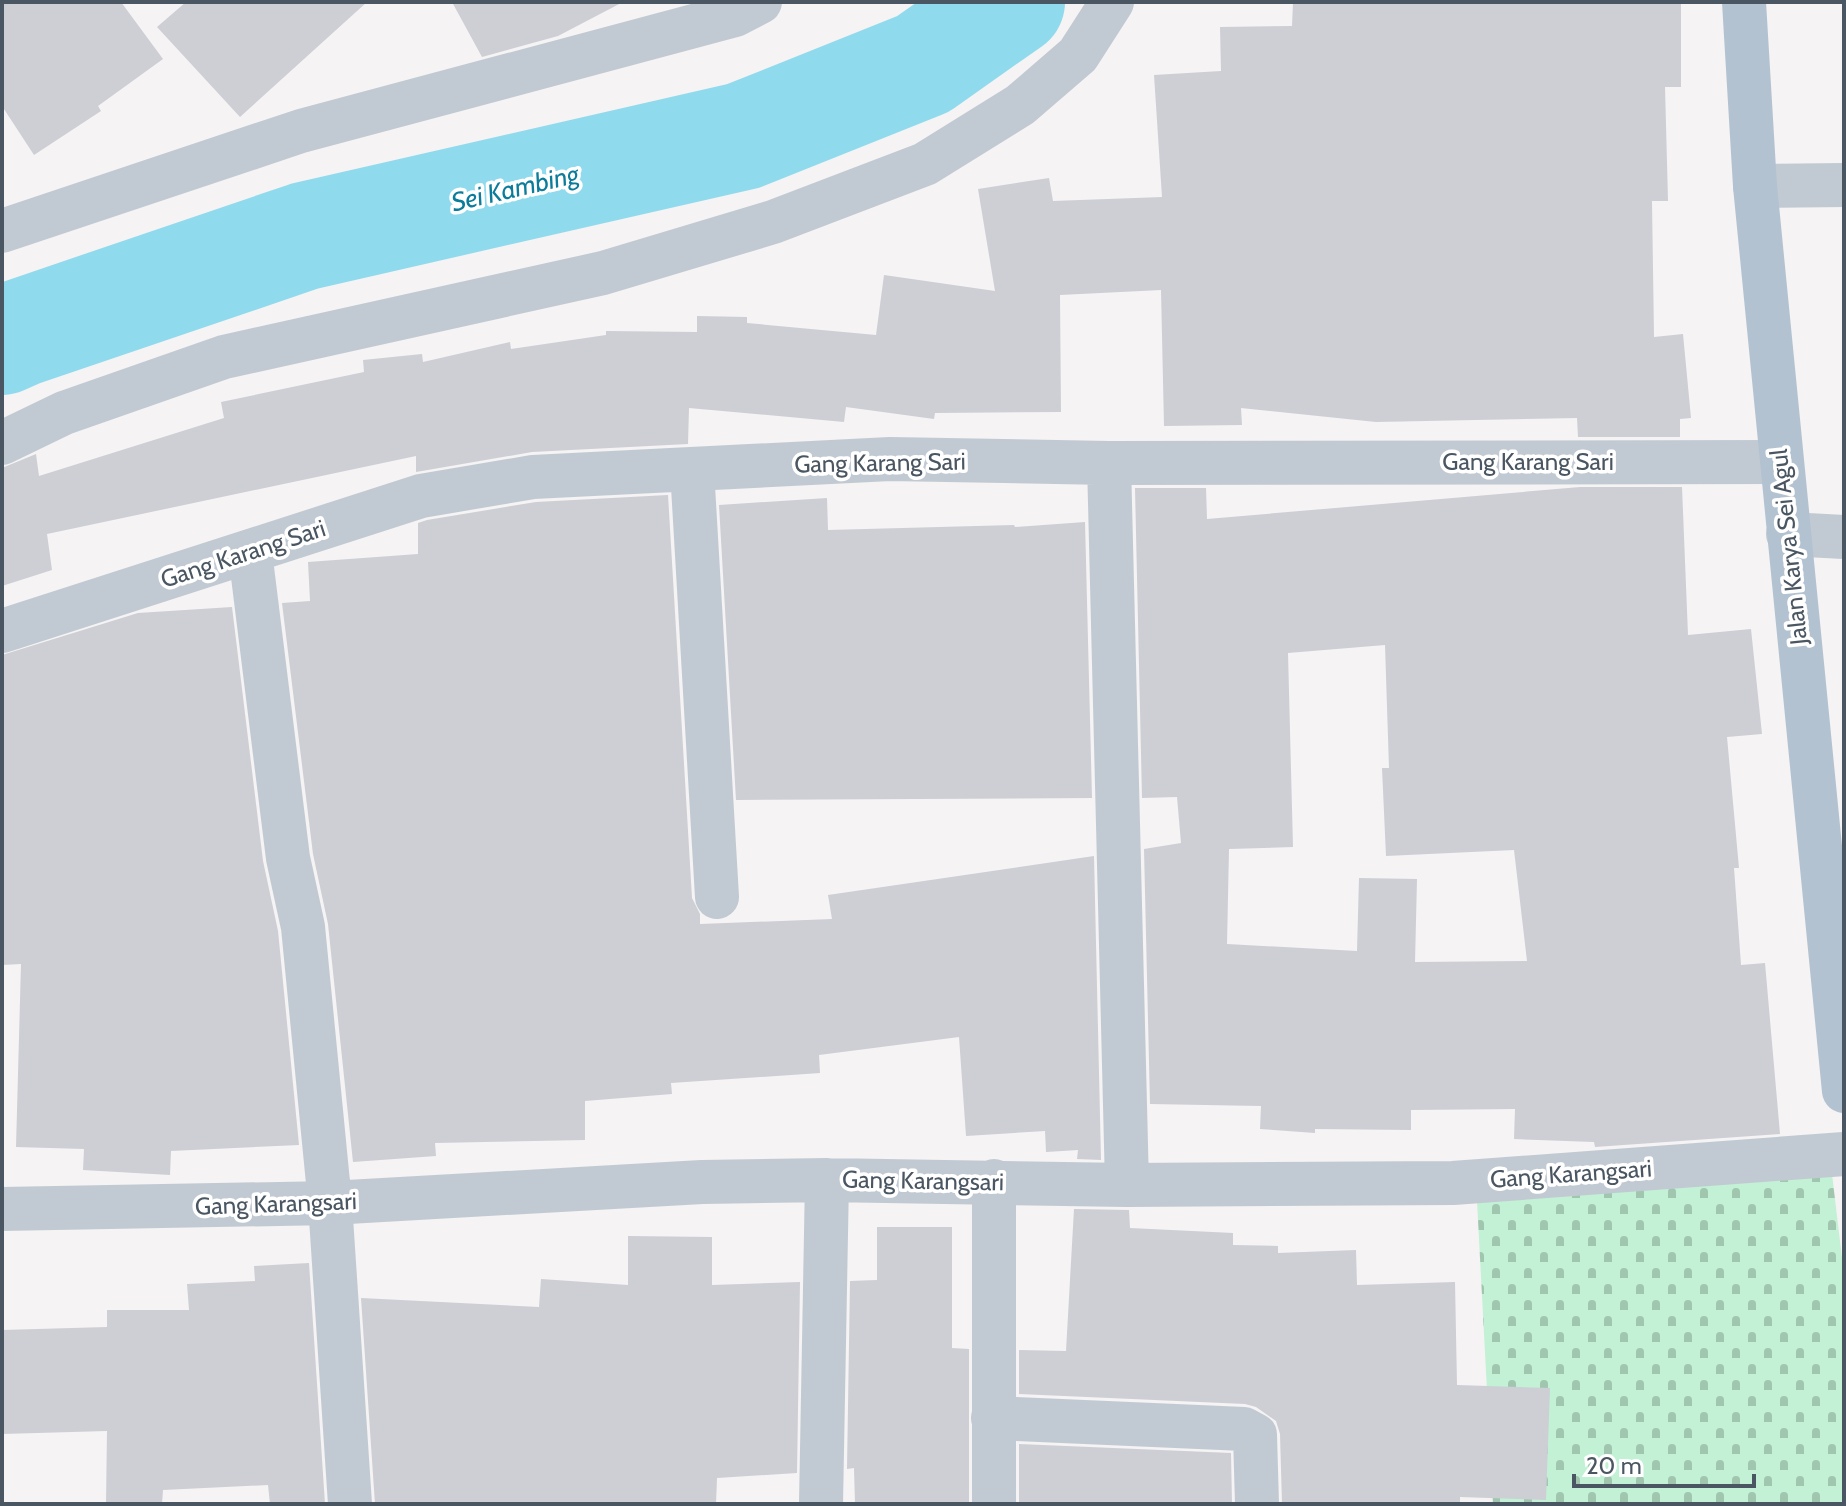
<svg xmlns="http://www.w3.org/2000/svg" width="1846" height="1506" viewBox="0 0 1846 1506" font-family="Cabin,sans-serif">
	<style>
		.cemetery { fill: url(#cemetery-stones) }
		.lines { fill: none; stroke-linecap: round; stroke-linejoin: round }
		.river { stroke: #90daee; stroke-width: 108 }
		.building { fill: #cdcfd5; fill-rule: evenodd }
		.minor { stroke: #c1cad2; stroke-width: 44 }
		.major { stroke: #b3c2d1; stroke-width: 44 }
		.labels { text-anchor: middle; stroke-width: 7; stroke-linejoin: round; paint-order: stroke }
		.street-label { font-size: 24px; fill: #4a5661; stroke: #fff }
		.water-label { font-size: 26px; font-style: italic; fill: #0c7c9b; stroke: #fff }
	</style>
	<defs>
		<pattern id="cemetery-stones" width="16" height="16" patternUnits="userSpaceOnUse" patternTransform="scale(2)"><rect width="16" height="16" fill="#c3f1d5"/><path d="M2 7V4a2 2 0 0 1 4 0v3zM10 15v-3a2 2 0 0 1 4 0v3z" fill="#a0c6b0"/></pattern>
	</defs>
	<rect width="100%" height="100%" fill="#f5f3f3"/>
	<!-- cemetery -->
	<path class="cemetery" d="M1832,1174L1844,1275V1504H1493L1477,1201Z"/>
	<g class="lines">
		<!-- river -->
		<path class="river" d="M2,341L20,333L305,236L743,136L923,64L1011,2"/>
	</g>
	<!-- building -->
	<path class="building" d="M2,2H121L163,59L98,106L101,111L34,155L2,106Z
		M186,2H367L240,117L157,27Z
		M452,2H623L558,36L482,57Z
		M1293,2H1681V87H1665L1668,201H1652L1654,337L1683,334L1691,418L1680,419V437H1578L1577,418L1376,422L1241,408L1242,425L1164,426L1161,290L1060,295L1061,412L935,413L934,419L846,407L844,422L689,408L688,444L532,452L416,472V456L47,534L52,570L2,586V468L36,454L39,476L224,418L221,402L364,372L363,360L422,354L423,362L510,342L511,349L606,335V331L697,332V316L747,317V323L876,335L884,275L995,291L978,189L1049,178L1053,201L1162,197L1154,75L1221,71L1220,27L1292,26Z
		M1580,487H1682L1688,635L1751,629L1762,734L1727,737L1739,868H1734L1741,965L1765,963L1780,1134L1595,1147L1594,1142L1514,1139L1515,1109L1411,1110V1130L1315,1129V1133L1260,1129L1261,1106L1150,1104L1144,849L1181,843L1177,797L1142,798L1135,488H1206L1207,519ZM1385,645L1389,768H1382L1386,856L1514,850L1527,961L1415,962L1417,879L1359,878L1357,951L1227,944L1229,849L1293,847L1288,653Z
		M668,495L692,898L700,914V924L832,919L828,895L1094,856L1101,1160L1077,1159L1078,1150L1046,1152L1045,1131L966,1136L959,1037L819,1055L820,1073L671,1083L672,1094L585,1101V1140L435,1143L436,1156L353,1162L328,924L313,854L282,603L310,601L308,562L418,554V523L427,520L536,502Z
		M827,498L828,530L1014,525L1015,527L1085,522L1092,798L736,800L719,505Z
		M232,607L263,861L278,931L299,1145L171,1151L170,1175L83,1170L84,1149L16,1147L21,964L2,965V655L138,613Z
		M1074,1209L1129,1210L1130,1228L1233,1233V1245L1278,1246V1253L1356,1250L1357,1285L1455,1282L1457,1385L1550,1388L1546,1500L1460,1497V1504H1282L1280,1434L1276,1421L1256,1407L1245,1404L1019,1394V1350L1066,1351Z
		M877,1227H952V1348L969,1349V1504H855L854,1468L847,1469L850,1281L877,1280Z
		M628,1236L712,1237V1285L800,1282L797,1473L717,1478L716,1504H375L361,1298L539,1307L541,1279L628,1285Z
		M309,1263L325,1504H270L268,1485L163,1490L162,1504H106L107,1431L2,1434V1330L107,1327V1310H189L187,1284L255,1281L254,1266Z
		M1019,1444L1231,1453L1232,1504H1019Z"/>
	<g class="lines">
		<!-- minor -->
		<path class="minor" d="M1755,186L1844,185
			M2,231L301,131L735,15L760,2
			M2,443L64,413L224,357L603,273L773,222L925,164L1020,105L1078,55L1112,2
			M1109,463L1127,1185
			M692,469L717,897
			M1788,534L1844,537
			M250,552L288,858L303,927L330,1203L350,1504
			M2,631L421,496L533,477L890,459L1109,463L1781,462
			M994,1181V1504
			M2,1209L330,1203L702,1182L827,1180L1127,1185L1453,1183L1844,1154
			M993,1418L1244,1429L1255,1435L1257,1504
			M821,1504L827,1180"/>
		<!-- major -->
		<path class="major" d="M1744,2L1755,186L1844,1091"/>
	</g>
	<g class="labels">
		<!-- street labels -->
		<g class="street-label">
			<text x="1528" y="470">Gang Karang Sari</text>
			<text transform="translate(880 463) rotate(-1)" y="8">Gang Karang Sari</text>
			<text transform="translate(1789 547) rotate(-96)" y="8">Jalan Karya Sei Agul</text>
			<text transform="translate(243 554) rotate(-18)" y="8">Gang Karang Sari</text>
			<text transform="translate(1571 1174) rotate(-4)" y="8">Gang Karangsari</text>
			<text transform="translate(923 1181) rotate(1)" y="8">Gang Karangsari</text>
			<text transform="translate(276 1204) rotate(-2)" y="8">Gang Karangsari</text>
		</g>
		<!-- water labels -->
		<g class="water-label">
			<text transform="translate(515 188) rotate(-13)" y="9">Sei Kambing</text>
		</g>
	</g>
	<!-- border -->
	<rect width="1846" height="1506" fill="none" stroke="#4a5661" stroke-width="8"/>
	<!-- scale -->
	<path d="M1574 1474v12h180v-12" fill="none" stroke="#4a5661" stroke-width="4"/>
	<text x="1586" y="1474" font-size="24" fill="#4a5661" stroke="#ffffff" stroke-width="6" paint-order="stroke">20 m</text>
</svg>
